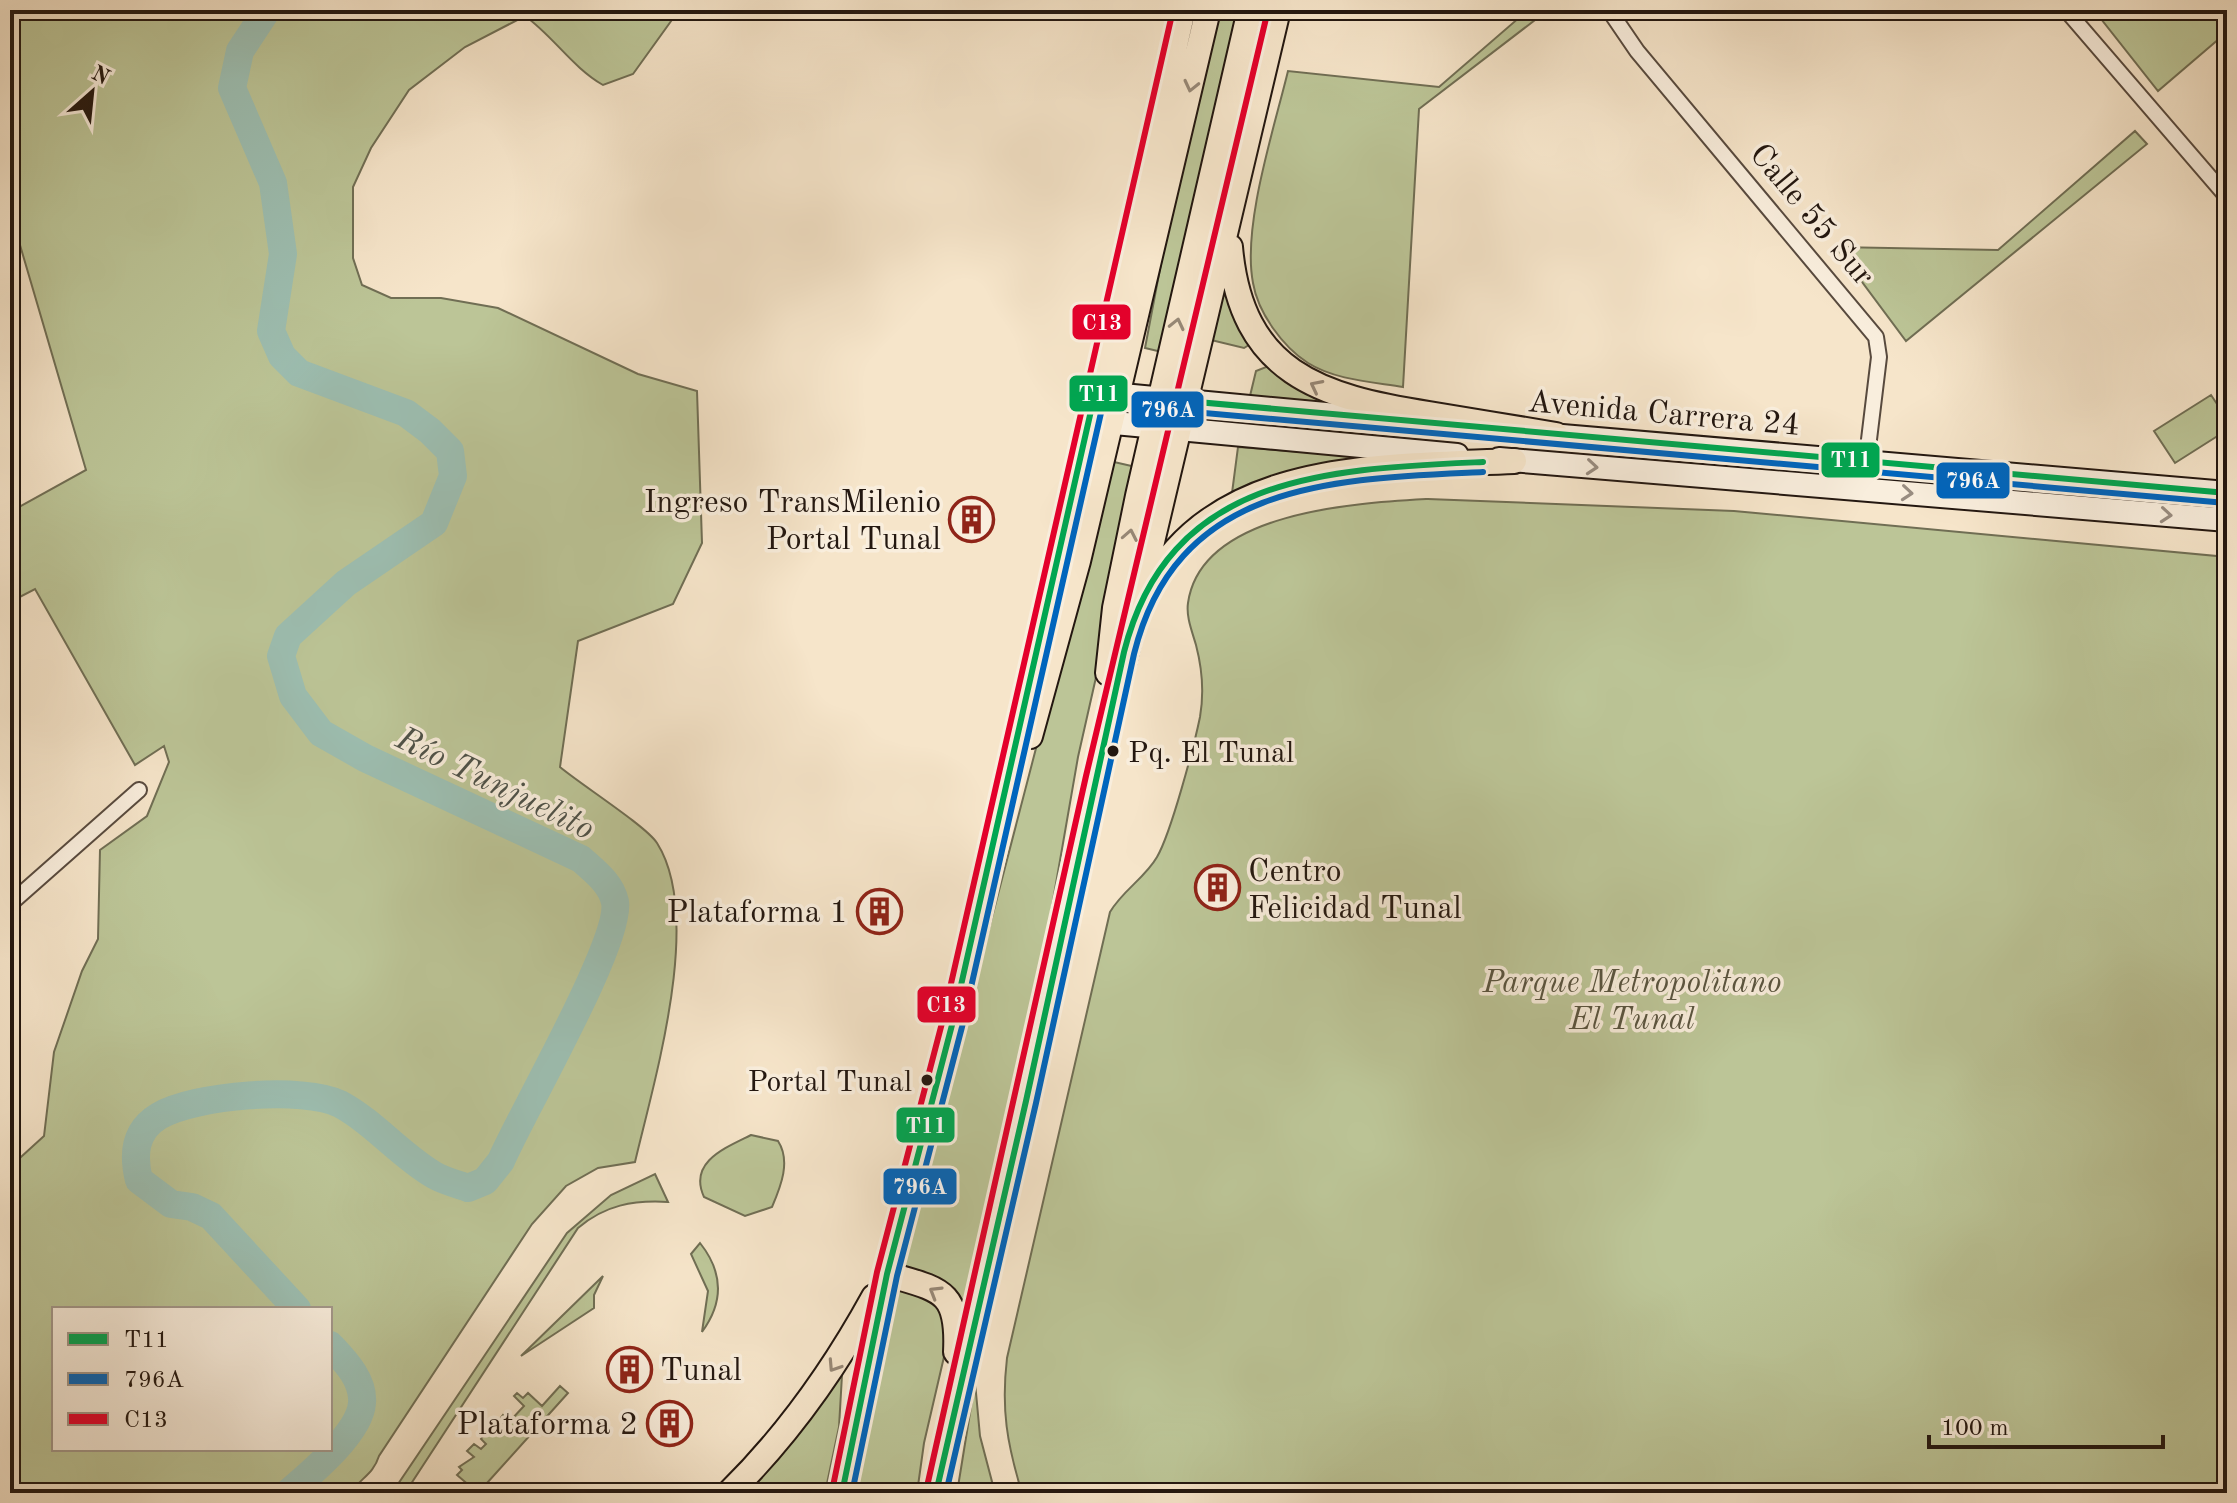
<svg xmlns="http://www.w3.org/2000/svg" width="2237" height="1503" viewBox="0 0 2237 1503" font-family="'Old Standard TT',serif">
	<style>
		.green { fill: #bcc597; stroke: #706e54; stroke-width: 2; fill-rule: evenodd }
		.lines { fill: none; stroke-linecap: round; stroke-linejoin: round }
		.river { stroke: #9dbfb2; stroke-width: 28 }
		.minor-casing { stroke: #584a3e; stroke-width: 18 }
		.secondary-casing { stroke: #231710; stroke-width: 26 }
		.trunk-casing { stroke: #231710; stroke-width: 28 }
		.minor { stroke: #f9eedd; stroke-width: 14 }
		.secondary { stroke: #f9eedd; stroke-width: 22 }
		.trunk { stroke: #f6e5ca; stroke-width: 24 }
		.bus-1-casing { stroke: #f9eedd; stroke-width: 12 }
		.bus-2-casing { stroke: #f9eedd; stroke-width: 12 }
		.bus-3-casing { stroke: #f9eedd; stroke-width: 12 }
		.bus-1 { stroke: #00a651; stroke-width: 6 }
		.bus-2 { stroke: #0065bd; stroke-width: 6 }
		.bus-3 { stroke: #e4002b; stroke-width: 6 }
		.oneway { stroke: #978876 }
		.oneway2 { stroke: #998d81 }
		.bus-dot { fill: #231710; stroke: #f9eedd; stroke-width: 3 }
		.labels { text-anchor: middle; stroke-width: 7; stroke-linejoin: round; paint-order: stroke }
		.bus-label { font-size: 30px; fill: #231710; stroke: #f9eedd; text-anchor: start }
		.street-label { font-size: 32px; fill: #231710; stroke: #f9eedd }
		.poi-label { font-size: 32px; fill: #231710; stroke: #f9eedd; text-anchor: end }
		.park-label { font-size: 32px; font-style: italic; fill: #59543f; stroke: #f9eedd }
		.water-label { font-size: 34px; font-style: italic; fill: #4e5249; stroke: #f9eedd }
		.line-badge { stroke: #f9eedd; stroke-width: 3 }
		.badge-label { font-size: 22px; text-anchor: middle; font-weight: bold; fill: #fff }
	</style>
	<rect width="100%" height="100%" fill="#f6e5ca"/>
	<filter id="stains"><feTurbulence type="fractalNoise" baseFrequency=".0025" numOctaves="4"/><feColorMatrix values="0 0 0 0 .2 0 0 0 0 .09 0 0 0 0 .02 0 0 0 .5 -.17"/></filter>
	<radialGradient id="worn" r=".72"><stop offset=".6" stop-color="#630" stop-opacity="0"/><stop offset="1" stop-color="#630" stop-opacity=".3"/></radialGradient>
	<!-- green -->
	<path class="green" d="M10,10H679L633,74L603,85C573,68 553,36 525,16L465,47L409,90L371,148L353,187V258L362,285L391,298H441L498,308L638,374L697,391L702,543L673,604L578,641L560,767C580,784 646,826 657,843C704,917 654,1081 635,1162L598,1168L566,1186L532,1224L379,1456C373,1475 360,1478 351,1493H10V1167L44,1136L54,1052L82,971L98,939L100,850L147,816L169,762L164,746L135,765L35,589L10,602V512L86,470L10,211ZM54,1309H330V1449H54Z
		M1218,10H1243L1162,352L1145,348L1171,211Z
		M1528,10H1548L1419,109L1403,387C1373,382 1335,380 1308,363C1283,347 1258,313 1253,283C1242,226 1274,129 1288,71L1439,87Z
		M2094,10H2227V32L2158,91Z
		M2135,131L2147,144L1906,341L1836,247L1998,250Z
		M1226,274L1252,343L1244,348L1211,340Z
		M1271,365L1343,407L1250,396L1256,371Z
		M2211,395L2227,419V430L2175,463L2154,431Z
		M1238,447L1397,459L1267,479L1232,493Z
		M1114,462L1136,467L1106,633L1078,757L1027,1050L963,1305L958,1297L900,1271L1079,583Z
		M1428,499L1734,511L2227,557V1493H1022C1007,1444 1001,1409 1007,1358L1110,912C1123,890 1145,878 1157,857C1171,833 1194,746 1200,717C1204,694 1202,668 1196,645C1192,631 1186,617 1188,603C1201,511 1357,503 1428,499Z
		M751,1135L778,1141C791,1161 781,1186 772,1207L745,1216L704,1197C688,1162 725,1148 751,1135Z
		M655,1174L668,1202C633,1200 605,1205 578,1228L405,1493H392L567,1233L611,1195Z
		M700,1243C723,1272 724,1302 702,1332L708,1291L691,1254Z
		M603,1276L594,1295V1308L521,1356Z
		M896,1285L938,1298L950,1331L924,1443L917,1493H853Z
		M842,1375L839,1427L825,1493H744L784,1450Z
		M975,1382L980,1436L995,1493H957Z
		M560,1386L568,1393L478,1493L457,1475L462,1470L459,1467L474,1457L467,1451L474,1444L481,1449L486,1444L481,1439L486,1432L483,1429L488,1424L498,1432L505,1425L499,1420L503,1415L510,1421L524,1406L514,1396L517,1393L523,1398L528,1393L542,1406Z"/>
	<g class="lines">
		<!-- river -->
		<path class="river" d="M267,10L240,51L232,88L273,183L283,254L271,331L282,356L299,373L406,413L430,431L450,451L453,476L434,523L346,583L288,636L281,656L293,696L321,733L365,758L581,859C594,871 611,883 615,902C622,941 521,1114 501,1161L485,1181L468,1188C457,1184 444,1181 434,1175C400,1155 375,1123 340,1104C304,1086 194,1095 159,1116C134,1131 133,1156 139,1180L171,1204L192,1207L211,1216L297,1309
			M288,1493C310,1474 360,1433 362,1403C364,1380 345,1361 330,1345"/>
		<defs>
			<path id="minor" d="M1609,10L1637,51L1876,337L1879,357L1863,489
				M2066,10L2227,197
				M10,904L139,790"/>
			<path id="secondary" d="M1101,393L1433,424
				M1093,421L1457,455
				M1539,434L2227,493
				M1499,459L2227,520"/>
			<path id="trunk" d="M1230,247C1241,373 1320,397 1429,414C1471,421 1514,428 1556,435
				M1149,589C1217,459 1388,467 1514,461
				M1108,673L1115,608L1138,496L1250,10
				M1030,736L1078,561L1208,10
				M887,1274C941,1290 959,1290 956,1352
				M729,1493C789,1434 834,1370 874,1297
				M842,1493L887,1274L952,1025L1183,10
				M936,1493L1096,778L1278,10"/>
		</defs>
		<!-- minor casing -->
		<use href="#minor" class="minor-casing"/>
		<!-- secondary casing -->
		<use href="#secondary" class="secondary-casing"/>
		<!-- trunk casing -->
		<use href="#trunk" class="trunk-casing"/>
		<!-- minor -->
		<use href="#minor" class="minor"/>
		<!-- secondary -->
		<use href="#secondary" class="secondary"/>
		<!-- trunk -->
		<use href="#trunk" class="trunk"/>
		<defs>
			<path id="bus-1" d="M842,1493L887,1274L952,1025L1095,393L2227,493
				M936,1493L1026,1101L1124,652C1169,473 1329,469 1483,462"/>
			<path id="bus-2" d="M852,1493L897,1276L962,1027L1103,404L2226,503
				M946,1493L1036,1103L1134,654C1177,480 1335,479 1483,472"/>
			<path id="bus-3" d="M832,1491L877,1272L942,1023L1173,10
				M926,1491L1086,776L1268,10"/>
		</defs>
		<!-- bus-1 casing -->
		<use href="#bus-1" class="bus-1-casing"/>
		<!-- bus-2 casing -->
		<use href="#bus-2" class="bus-2-casing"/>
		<!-- bus-3 casing -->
		<use href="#bus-3" class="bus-3-casing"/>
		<!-- bus-1 -->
		<use href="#bus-1" class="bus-1"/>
		<!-- bus-2 -->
		<use href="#bus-2" class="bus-2"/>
		<!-- bus-3 -->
		<use href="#bus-3" class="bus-3"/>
	</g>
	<!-- one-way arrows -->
	<defs><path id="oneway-chevron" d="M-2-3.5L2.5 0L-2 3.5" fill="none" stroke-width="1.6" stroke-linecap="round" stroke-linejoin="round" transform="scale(2)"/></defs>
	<g class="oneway">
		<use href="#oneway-chevron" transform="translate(1191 86) rotate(103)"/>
		<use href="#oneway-chevron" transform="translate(1177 324) rotate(-77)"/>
		<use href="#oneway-chevron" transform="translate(1316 386) rotate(-153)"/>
		<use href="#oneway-chevron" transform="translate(1130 535) rotate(-79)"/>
		<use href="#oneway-chevron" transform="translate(935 1292) rotate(-149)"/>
		<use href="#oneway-chevron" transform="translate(834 1366) rotate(123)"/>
	</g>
	<g class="oneway2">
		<use href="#oneway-chevron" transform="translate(1592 467) rotate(5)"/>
		<use href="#oneway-chevron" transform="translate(1907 493) rotate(5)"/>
		<use href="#oneway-chevron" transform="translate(2166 515) rotate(5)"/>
	</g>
	<!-- icons -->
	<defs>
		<symbol id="building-ring" viewBox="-11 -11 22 22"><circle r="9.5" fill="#f9eedd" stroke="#8f2418" stroke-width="1.5"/><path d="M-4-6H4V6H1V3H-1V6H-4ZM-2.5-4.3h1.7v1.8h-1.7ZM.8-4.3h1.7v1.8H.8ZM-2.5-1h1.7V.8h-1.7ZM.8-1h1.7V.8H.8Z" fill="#8f2418"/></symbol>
	</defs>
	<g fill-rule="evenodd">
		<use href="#building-ring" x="946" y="494" width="51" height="51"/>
		<use href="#building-ring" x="1192" y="862" width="51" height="51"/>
		<use href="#building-ring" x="854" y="886" width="51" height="51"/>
		<use href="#building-ring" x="604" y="1344" width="51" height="51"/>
		<use href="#building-ring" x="644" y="1398" width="51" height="51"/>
	</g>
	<!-- markers -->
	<g class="bus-dot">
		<circle cx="1113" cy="751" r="7"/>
		<circle cx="927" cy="1080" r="7"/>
	</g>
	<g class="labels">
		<!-- bus labels -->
		<g class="bus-label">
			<text x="1128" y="762">Pq. El Tunal</text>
			<text x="912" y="1091" text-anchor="end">Portal Tunal</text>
		</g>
		<!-- street labels -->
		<g class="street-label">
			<text transform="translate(1813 214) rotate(50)" y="11">Calle 55 Sur</text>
			<text transform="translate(1664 412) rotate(5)" y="11">Avenida Carrera 24</text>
		</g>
		<!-- poi labels -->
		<g class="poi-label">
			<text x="941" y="512">Ingreso TransMilenio<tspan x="941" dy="37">Portal Tunal</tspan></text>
			<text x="1248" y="881" text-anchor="start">Centro<tspan x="1248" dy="37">Felicidad Tunal</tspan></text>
			<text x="848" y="922">Plataforma 1</text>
			<text x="660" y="1380" text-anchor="start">Tunal</text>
			<text x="638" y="1434">Plataforma 2</text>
		</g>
		<!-- park labels -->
		<g class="park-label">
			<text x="1632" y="992">Parque Metropolitano<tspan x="1632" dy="37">El Tunal</tspan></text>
		</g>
		<!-- water labels -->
		<g class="water-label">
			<text transform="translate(496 782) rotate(26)" y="12">Río Tunjuelito</text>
		</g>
	</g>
	<g class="line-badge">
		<rect x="1071" y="303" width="61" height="38" rx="8" fill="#e4002b"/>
		<rect x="1068" y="374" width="61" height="39" rx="8" fill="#00a651"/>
		<rect x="1130" y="390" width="75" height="39" rx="8" fill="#0065bd"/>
		<rect x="1820" y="441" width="61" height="38" rx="8" fill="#00a651"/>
		<rect x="1935" y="461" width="76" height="39" rx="8" fill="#0065bd"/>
		<rect x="916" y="985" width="61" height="39" rx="8" fill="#e4002b"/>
		<rect x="895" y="1106" width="61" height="38" rx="8" fill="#00a651"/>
		<rect x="882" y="1167" width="76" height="39" rx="8" fill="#0065bd"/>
	</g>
	<g class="badge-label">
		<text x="1102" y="330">C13</text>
		<text x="1099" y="401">T11</text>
		<text x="1168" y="417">796A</text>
		<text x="1851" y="467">T11</text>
		<text x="1973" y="488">796A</text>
		<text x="946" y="1012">C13</text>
		<text x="926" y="1133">T11</text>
		<text x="920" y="1194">796A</text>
	</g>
	<!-- margin -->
	<rect width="2237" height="1503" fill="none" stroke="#f6e5ca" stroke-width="40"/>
	<rect x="12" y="12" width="2213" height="1479" fill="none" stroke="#231710" stroke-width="4"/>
	<rect x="20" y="20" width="2197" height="1463" fill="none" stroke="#231710" stroke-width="2"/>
	<!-- legend -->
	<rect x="52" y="1307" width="280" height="144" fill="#f9eedd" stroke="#a3988b" stroke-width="2"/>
	<rect x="68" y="1333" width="40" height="12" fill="#00a651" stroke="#a3988b" stroke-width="2"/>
	<text x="124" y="1347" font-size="24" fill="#231710">T11</text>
	<rect x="68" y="1373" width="40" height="12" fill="#0065bd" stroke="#a3988b" stroke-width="2"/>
	<text x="124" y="1387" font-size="24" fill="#231710">796A</text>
	<rect x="68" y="1413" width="40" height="12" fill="#e4002b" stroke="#a3988b" stroke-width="2"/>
	<text x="124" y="1427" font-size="24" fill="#231710">C13</text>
	<!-- north arrow -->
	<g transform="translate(92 92) rotate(27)" stroke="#f9eedd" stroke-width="6" paint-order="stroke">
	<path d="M0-6L14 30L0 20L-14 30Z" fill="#231710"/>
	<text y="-12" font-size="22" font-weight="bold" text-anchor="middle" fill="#231710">N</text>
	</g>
	<!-- scale -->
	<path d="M1929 1435v12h234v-12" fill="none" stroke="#231710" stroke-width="4"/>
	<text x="1941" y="1435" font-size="24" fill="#231710" stroke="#f9eedd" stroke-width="6" paint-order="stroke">100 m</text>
	<rect width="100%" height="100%" filter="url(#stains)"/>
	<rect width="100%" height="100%" fill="url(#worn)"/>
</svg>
